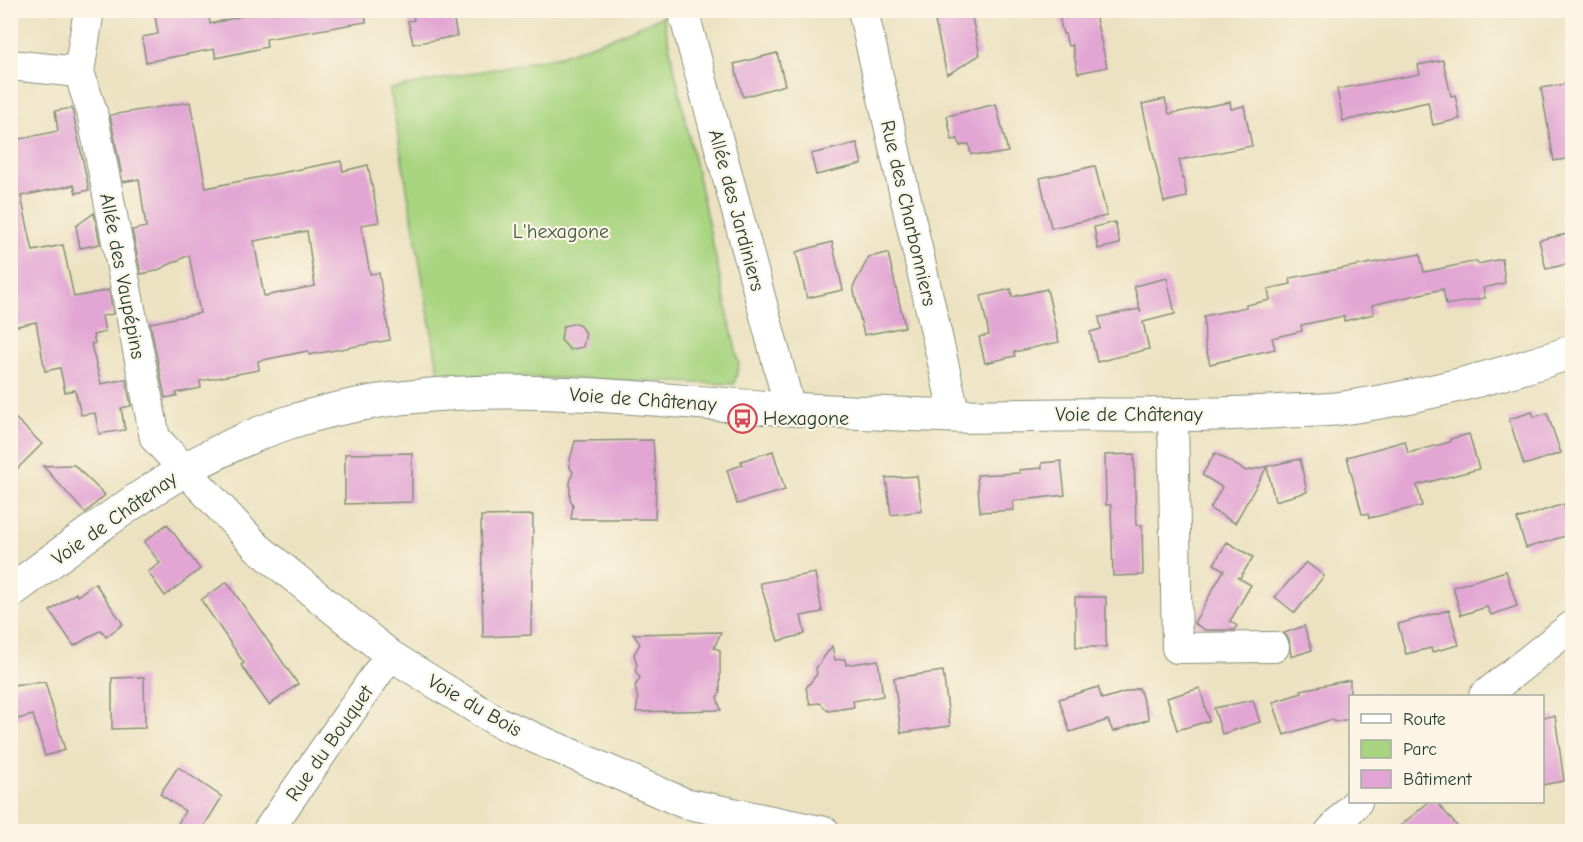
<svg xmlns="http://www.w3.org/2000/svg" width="1583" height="842" viewBox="0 0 1583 842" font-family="'Comic Neue',sans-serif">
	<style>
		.park { fill: #a9d581; stroke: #64895a; stroke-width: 1.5 }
		.building { fill: #e2a5d4; fill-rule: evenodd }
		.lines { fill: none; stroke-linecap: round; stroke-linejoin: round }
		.minor-casing { stroke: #86907a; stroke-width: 32 }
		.tertiary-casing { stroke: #86907a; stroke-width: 35 }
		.minor { stroke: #fff; stroke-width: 30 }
		.tertiary { stroke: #fff; stroke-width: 33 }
		.labels { text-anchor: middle; stroke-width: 4.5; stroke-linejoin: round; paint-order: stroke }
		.street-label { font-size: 20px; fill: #1f3d34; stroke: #fcf5e5 }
		.park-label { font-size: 20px; fill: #3b5b43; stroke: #fcf5e5 }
		.poi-label { font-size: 20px; fill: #1f3d34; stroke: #fcf5e5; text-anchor: start }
	</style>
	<rect width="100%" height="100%" fill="#fcf5e5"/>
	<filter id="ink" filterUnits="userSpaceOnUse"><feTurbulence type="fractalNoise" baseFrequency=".0167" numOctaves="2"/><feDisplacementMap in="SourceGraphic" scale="12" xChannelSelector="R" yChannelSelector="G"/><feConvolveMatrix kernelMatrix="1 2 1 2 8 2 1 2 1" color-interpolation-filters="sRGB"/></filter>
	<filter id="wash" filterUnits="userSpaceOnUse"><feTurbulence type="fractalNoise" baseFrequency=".008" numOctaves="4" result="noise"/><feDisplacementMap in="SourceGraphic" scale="24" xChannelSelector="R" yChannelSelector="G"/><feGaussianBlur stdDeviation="1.35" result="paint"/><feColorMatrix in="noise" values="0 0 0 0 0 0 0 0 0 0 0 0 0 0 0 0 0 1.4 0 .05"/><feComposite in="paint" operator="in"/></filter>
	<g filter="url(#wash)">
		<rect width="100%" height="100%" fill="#ece2c1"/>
		<!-- park -->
		<path class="park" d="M663,16L739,365L734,384L439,375L390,89L560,56L616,36Z"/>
		<g id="blocks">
			<!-- building -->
			<path class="building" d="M165,10H208L210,24L265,10H365L366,22L266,39L267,47L216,58L214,49L146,62L142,37L158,34L155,16L166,14Z
				M412,10H452L457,36L413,44L408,21L414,20Z
				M1085,10H1094L1107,67L1078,73L1072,45L1068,46L1065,34H1063L1059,16Z
				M971,13L980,55L947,75L935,21Z
				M777,53L785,85L743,97L734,64Z
				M1443,60L1451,96L1455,95L1460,119L1433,125L1428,102L1343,121L1337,89L1420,74L1418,65Z
				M1572,83V158L1554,161L1541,88Z
				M1165,99L1169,114L1230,102L1231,109L1244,106L1252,146L1179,160L1187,197L1164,202L1142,104Z
				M190,102L206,188L341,161L343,171L368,165L379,222L361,225L370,274L379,273L390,340L309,355L308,351L258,361L259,370L200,381L201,388L176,393L177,396L165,398L150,323L200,313L189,255L156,271L141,274L132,230L146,227L139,179L123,182L110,115ZM307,231L315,286L264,296L254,241Z
				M996,104L1008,152L990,155L971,154L969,144L960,146L958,139L952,140L947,116Z
				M72,108L89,190L76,193L74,185L21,196L33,251L63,245L74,297L109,290L113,314L102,316L105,332L93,335L95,343L91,344L101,384L126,379L131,406L121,408L125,430L99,434L95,413L81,415L75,390L65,392L60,368L45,371L36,322L13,327L10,315V141L58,131L55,111Z
				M857,143L862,164L816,175L811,154Z
				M1095,166L1107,216L1051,228L1040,178Z
				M94,213L100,244L80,248L76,226Z
				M1115,222L1120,244L1098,249L1094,227Z
				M1572,233V263L1546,269L1539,240Z
				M832,242L843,290L807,298L796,252Z
				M888,253L905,327L864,335L853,287L869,257Z
				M1420,254L1424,272L1477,261L1478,264L1502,259L1505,283L1483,288L1485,298L1446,305L1443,289L1372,305L1374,314L1344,321V316L1301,325L1302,331L1272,338L1275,349L1210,364L1205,345L1204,316L1246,307V305L1270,300L1268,289L1291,284L1290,278Z
				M1167,278L1175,314L1143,322L1149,349L1097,362L1090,332L1101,329L1099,317L1139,309L1141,313L1134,286Z
				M1011,289L1012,297L1047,289L1059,342L1014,352L1015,356L985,363L979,337L989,335L981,296Z
				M577,323L586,333L583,347L570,350L561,340L563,326Z
				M1532,412L1534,417L1547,413L1561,453L1524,465L1509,419Z
				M10,413L42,444L10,476Z
				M1469,434L1479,469L1417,485L1422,506L1369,518L1368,514H1362L1347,457L1405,441L1408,453L1450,442V439Z
				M653,440L656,483L655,519H571L573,505L570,499V483L573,472L570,468V460L575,441Z
				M773,451L785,490L737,504L727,470L742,465L741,461Z
				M412,453V502L345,504V454Z
				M1215,453L1246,471L1300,459L1307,492L1275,501L1267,467L1235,523L1210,509L1222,487L1202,475Z
				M1134,454L1136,525H1142L1143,575L1113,576L1111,505H1106L1105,455Z
				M1061,461L1065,495L1013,501L1014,510L980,512L977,475L1020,473L1019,470L1042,468V463Z
				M70,465H74L105,495L85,513L43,466Z
				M917,476L922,511L891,515L886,478Z
				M1564,504L1572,534L1526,548L1517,519Z
				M533,515L531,635L483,637L481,516Z
				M167,524L200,569L165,596L148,572L160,563L144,542Z
				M1227,542L1253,557L1240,578L1237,577L1251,585L1230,621L1237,626L1235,630H1205L1194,623L1224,570L1214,564Z
				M1306,562L1324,576L1295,613L1275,597Z
				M1506,571L1517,606L1491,615L1487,607L1461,615L1453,587Z
				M815,573L822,612L801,616L805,634L778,641L760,583Z
				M227,582L298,684L269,705L241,665L244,663L201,600Z
				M95,583L123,624L106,637L101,630L74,646L50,611L76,593L77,596Z
				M1075,597H1106V647H1076Z
				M1449,610L1459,645L1432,652L1431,648L1406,654L1398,624Z
				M1304,626L1312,650L1291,657L1289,639L1284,633Z
				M721,632L714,648L720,650V693L717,697L721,710L636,712L638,700L635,686L640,678L635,670L637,665L634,654L640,644L633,634Z
				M832,646L835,660L845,659L846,665L878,660L883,696L853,701L854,707L828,711L820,703L810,704L806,688L817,674L816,668Z
				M943,671L950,726L901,733L894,678Z
				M144,677L145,728L112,729V678Z
				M1350,680V719L1334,722L1333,719L1284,735L1273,702L1302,693L1301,690Z
				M45,682L65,750L45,756L33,715L10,721V685Z
				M1098,687L1102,699L1139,688L1149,719L1113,732L1108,720L1070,732L1059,699Z
				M1200,688L1209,721L1177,730L1167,698Z
				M1253,700L1260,722L1222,734L1214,708Z
				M1555,716L1564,781L1542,785V717Z
				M178,767L222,797L201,831H174L185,811L160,794Z
				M1430,801H1436L1461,831H1394Z"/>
		</g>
	</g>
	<g filter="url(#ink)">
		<use href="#blocks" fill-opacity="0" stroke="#86907a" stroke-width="1.5"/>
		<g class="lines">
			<defs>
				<path id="minor" d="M683,10L790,409
					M863,10L955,416
					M10,65L79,72L92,112L155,438L258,548L390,655L498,722L684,803L825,832
					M79,72L89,10
					M1173,415L1177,648L1274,647
					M1484,696L1572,626
					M267,832L390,655
					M1330,832L1357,802"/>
				<path id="tertiary" d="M10,592C97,527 183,458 287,423C447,369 625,400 789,409C843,412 898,414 952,416C1003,417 1055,414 1107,415C1167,415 1226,415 1286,411C1305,410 1324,411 1343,408C1419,397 1500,376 1572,352"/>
			</defs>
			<!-- minor casing -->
			<use href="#minor" class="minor-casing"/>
			<!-- tertiary casing -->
			<use href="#tertiary" class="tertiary-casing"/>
			<!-- minor -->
			<use href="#minor" class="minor"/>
			<!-- tertiary -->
			<use href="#tertiary" class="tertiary"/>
		</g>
	</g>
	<!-- icons -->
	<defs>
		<symbol id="bus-ring" viewBox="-11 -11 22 22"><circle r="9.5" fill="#fcf5e5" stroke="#d1495b" stroke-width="1.5"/><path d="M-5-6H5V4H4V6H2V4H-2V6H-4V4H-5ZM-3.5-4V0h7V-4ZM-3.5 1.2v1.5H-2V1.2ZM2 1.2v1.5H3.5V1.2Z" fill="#d1495b"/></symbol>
	</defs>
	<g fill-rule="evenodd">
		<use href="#bus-ring" x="726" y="402" width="33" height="33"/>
	</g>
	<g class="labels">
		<!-- street labels -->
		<g class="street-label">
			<text transform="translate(737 210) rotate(75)" y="7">Allée des Jardiniers</text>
			<text transform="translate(909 213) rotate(77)" y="7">Rue des Charbonniers</text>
			<text transform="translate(123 276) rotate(79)" y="7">Allée des Vaupépins</text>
			<text transform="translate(643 399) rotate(4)" y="7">Voie de Châtenay</text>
			<text x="1129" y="421">Voie de Châtenay</text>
			<text transform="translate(114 518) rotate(-35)" y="7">Voie de Châtenay</text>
			<text transform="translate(475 705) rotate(30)" y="7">Voie du Bois</text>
			<text transform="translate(329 743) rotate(-55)" y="7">Rue du Bouquet</text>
		</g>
		<!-- park labels -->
		<g class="park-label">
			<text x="561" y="238">L'hexagone</text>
		</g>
		<!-- poi labels -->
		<g class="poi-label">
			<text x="763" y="425">Hexagone</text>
		</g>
	</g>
	<!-- margin -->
	<rect width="1583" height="842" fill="none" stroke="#fcf5e5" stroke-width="36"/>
	<!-- legend -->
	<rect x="1349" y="695" width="195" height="108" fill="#fcf5e5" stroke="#a4ab9e" stroke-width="1.5"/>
	<rect x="1361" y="714" width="30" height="9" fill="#ffffff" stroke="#a4ab9e" stroke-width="1.5"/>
	<text x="1403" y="725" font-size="18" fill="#1f3d34">Route</text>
	<rect x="1361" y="740" width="30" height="18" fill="#a9d581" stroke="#a4ab9e" stroke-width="1.5"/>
	<text x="1403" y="755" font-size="18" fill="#1f3d34">Parc</text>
	<rect x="1361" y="770" width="30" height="18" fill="#e2a5d4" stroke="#a4ab9e" stroke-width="1.5"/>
	<text x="1403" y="785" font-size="18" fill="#1f3d34">Bâtiment</text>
</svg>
